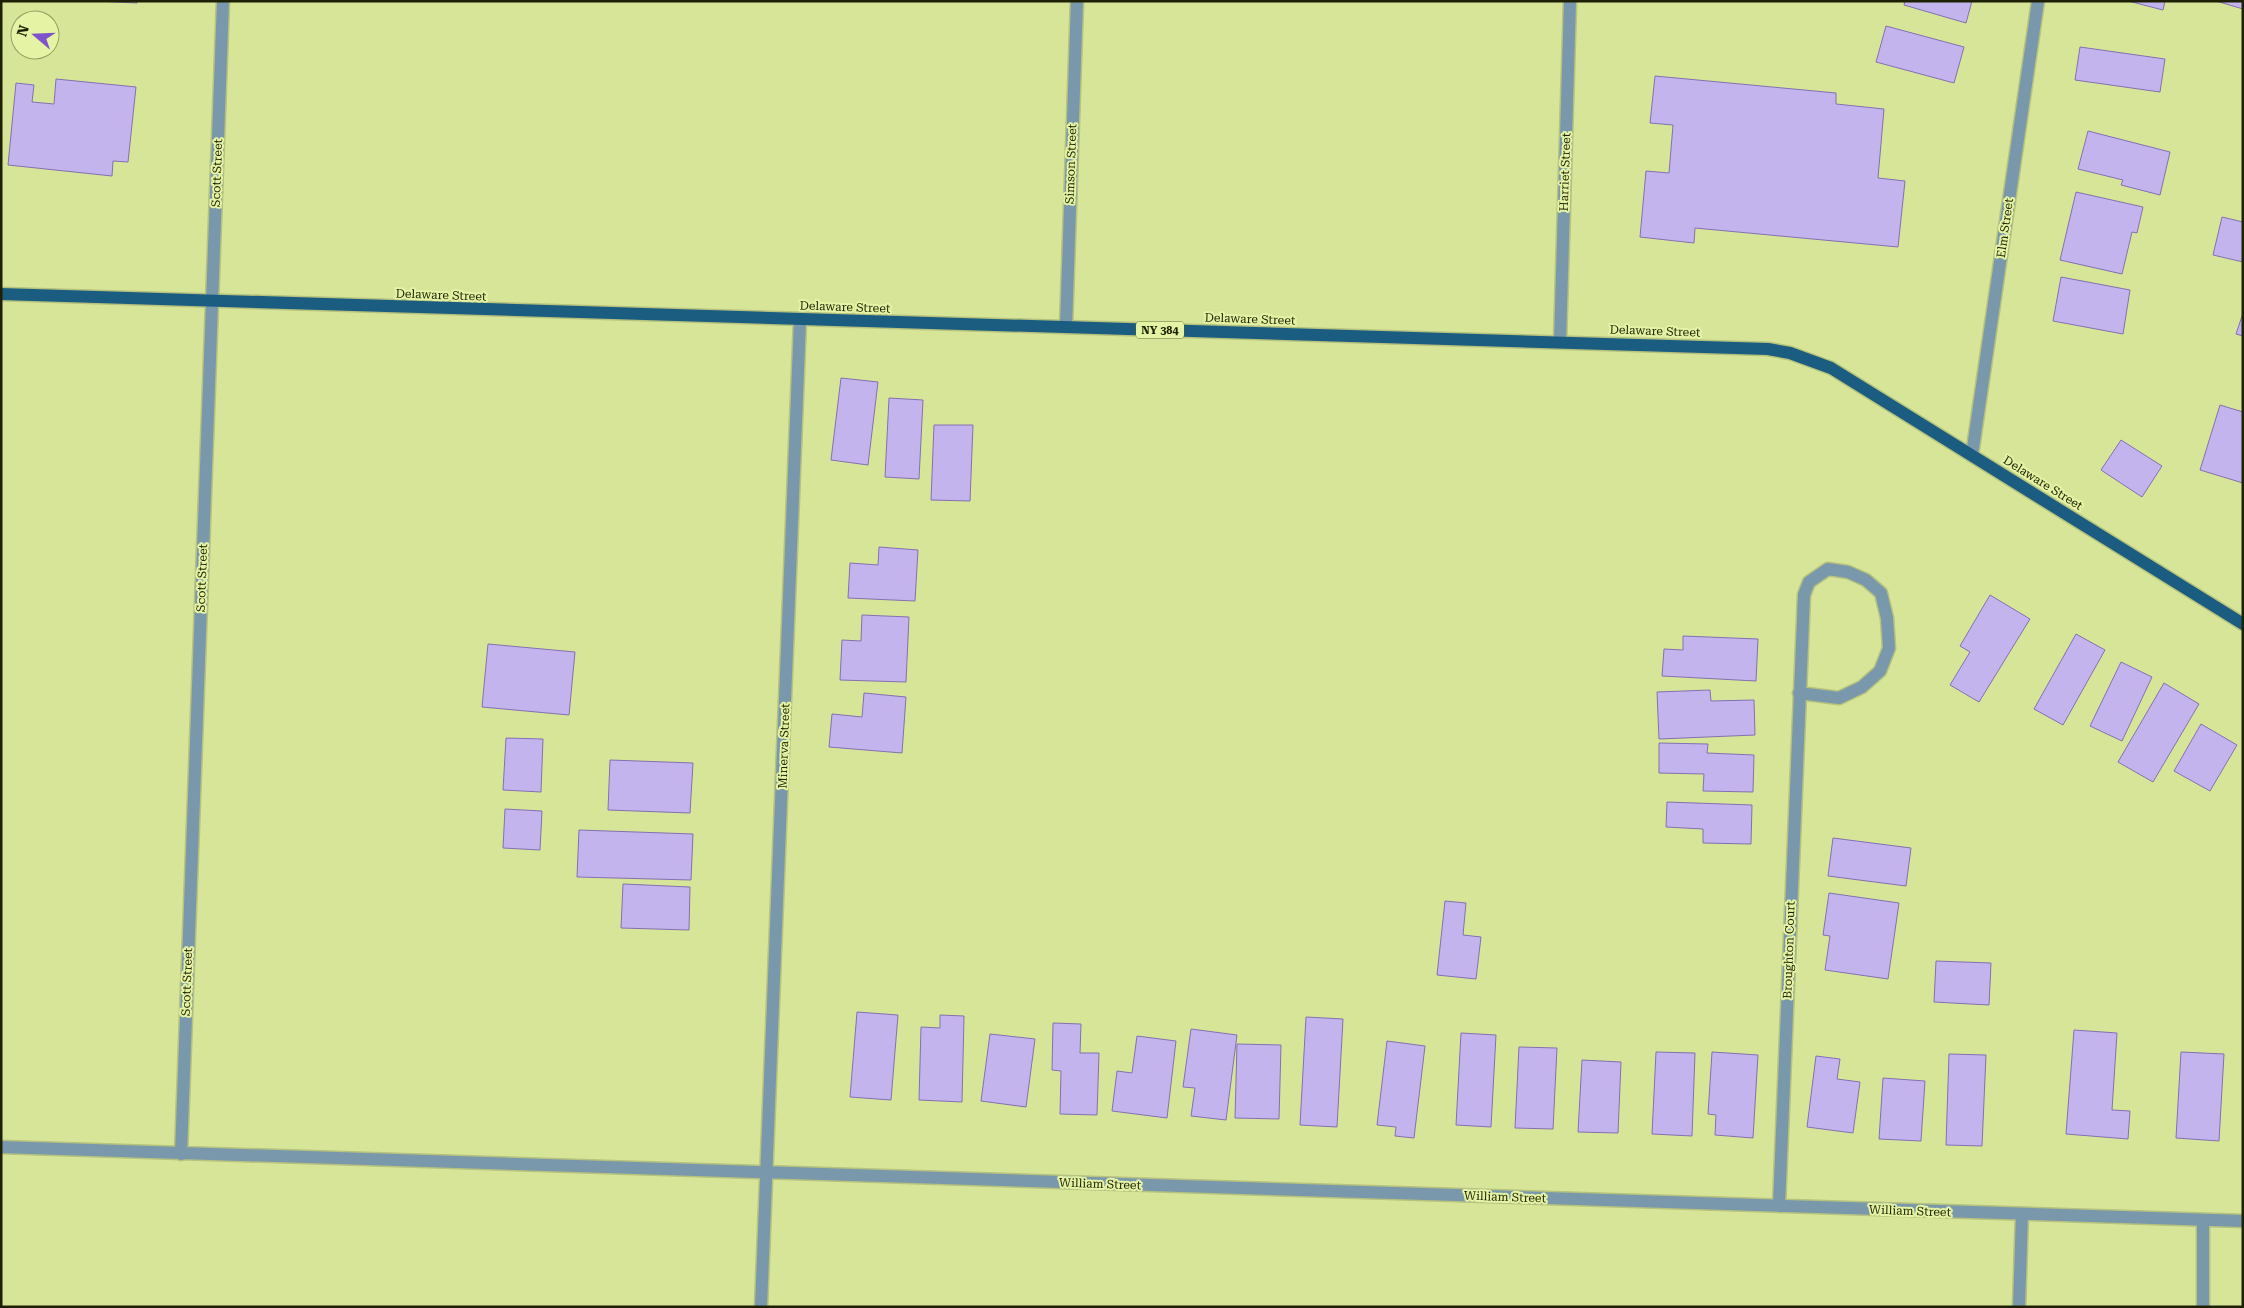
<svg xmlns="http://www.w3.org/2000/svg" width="2244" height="1308" viewBox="0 0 2244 1308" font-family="'Roboto Serif',serif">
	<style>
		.building { fill: #c4b4ee; stroke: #8470b2 }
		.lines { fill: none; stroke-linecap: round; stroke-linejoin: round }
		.minor-casing { stroke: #b6c27d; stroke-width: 15 }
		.major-casing { stroke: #b6c27d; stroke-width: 15 }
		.minor { stroke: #7998ab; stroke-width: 12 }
		.major { stroke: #1b5d80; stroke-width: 12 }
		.labels { text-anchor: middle; stroke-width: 4; stroke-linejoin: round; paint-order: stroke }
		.shield { fill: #e4f3a4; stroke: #596033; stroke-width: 1 }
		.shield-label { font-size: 11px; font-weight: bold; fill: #1d2102 }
		.street-label { font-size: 12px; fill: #1d2102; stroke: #e4f3a4 }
	</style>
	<rect width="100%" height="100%" fill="#d7e598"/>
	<!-- building -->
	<path class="building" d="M96,1H137V3Z
		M1905,1H1972L1966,23L1904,5Z
		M2128,1H2165L2163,10Z
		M2216,1H2243V9Z
		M1886,26L1964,47L1954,83L1876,62Z
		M2080,47L2165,59L2160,92L2075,80Z
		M1655,76L1836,93V104L1884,109L1878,178L1905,181L1898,247L1695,228L1694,243L1640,237L1646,171L1669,173L1673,125L1650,123Z
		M56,79L136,87L128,162L113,161L112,176L8,165L16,83L34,85L32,102L54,104Z
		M2088,131L2170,152L2160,195L2121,185L2123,180L2078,169Z
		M2076,192L2143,207L2137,233L2132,232L2122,274L2060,260Z
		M2222,217L2243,222V262L2213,255Z
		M2061,277L2130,290L2123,334L2053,321Z
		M2243,313V336L2236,334Z
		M841,378L878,382L868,465L831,460Z
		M889,398L923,400L919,479L885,477Z
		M2220,405L2243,412V483L2200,470Z
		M934,425H973L970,501L931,500Z
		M2121,440L2162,466L2142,497L2101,470Z
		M879,547L918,550L915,601L848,598L850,563L878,565Z
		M1990,595L2030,619L1979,702L1950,685L1970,652L1960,646Z
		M862,615L909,617L906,682L840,680L842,640L861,641Z
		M2076,634L2105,650L2063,725L2034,709Z
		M1683,636L1758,639L1756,681L1662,676L1664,649L1683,650Z
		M488,644L575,652L569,715L482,707Z
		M2121,662L2152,677L2122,741L2090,726Z
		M2164,683L2199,704L2153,782L2118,762Z
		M1710,690L1711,701L1754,700L1755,735L1659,739L1657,692Z
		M864,693L906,697L902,753L829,747L832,714L862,717Z
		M2201,724L2237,745L2210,791L2174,771Z
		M506,738L543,739L541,792L503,790Z
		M1659,743L1708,744L1707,753L1754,755L1753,792L1703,791L1704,774L1659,773Z
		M610,760L693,763L690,813L608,810Z
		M1667,802L1752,805L1751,844L1703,843V829L1666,827Z
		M505,809L542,811L540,850L503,848Z
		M579,830L693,834L691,880L577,877Z
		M1833,838L1911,848L1906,886L1828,876Z
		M623,884L690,887L689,930L621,928Z
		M1829,893L1899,903L1888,979L1825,970L1830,936L1823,935Z
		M1445,901L1466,903L1463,935L1481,937L1476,979L1437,975Z
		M1936,961L1991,963L1989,1005L1934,1002Z
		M857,1012L898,1015L891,1100L850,1097Z
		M940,1015L964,1016L962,1102L919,1100L921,1027L940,1028Z
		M1306,1017L1343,1019L1337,1127L1300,1125Z
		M1053,1023L1081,1024L1080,1053H1099L1097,1115L1060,1114L1061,1071L1052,1070Z
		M1191,1029L1237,1035L1226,1120L1191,1116L1195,1088L1183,1087Z
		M2074,1030L2117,1033L2112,1110L2130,1111L2128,1139L2066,1134Z
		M1461,1033L1496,1035L1491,1127L1456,1125Z
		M990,1034L1035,1039L1026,1107L981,1101Z
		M1137,1036L1176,1041L1167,1118L1112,1111L1117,1071L1132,1073Z
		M1387,1041L1425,1046L1414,1138L1395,1136L1396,1127L1377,1125Z
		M1237,1044L1281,1045L1279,1119L1235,1118Z
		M1519,1047L1557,1048L1553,1129L1515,1128Z
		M1656,1052L1695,1053L1692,1136L1652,1134Z
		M1712,1052L1758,1055L1753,1138L1715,1135L1716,1115L1708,1114Z
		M2181,1052L2224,1054L2219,1141L2176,1138Z
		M1949,1054L1986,1055L1982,1146L1946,1145Z
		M1816,1056L1840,1059L1837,1079L1860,1082L1853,1133L1807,1127Z
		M1582,1060L1621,1062L1618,1133L1578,1132Z
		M1883,1078L1925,1081L1921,1141L1879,1139Z"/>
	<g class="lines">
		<defs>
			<path id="minor" d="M1066,327L1077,1
				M1560,342L1570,1
				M1972,455L2038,1
				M1,1147L2243,1221
				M181,1154L223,1
				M1779,1206L1804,595L1809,582L1828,569L1848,572L1866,580L1881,593L1887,618L1889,648L1880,671L1862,687L1839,698L1799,693
				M2203,1220V1307
				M761,1307L800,320
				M2019,1307L2022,1214"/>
			<path id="major" d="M1,294L1768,349L1790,353L1831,368L2243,624"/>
		</defs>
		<!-- minor casing -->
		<use href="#minor" class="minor-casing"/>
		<!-- major casing -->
		<use href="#major" class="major-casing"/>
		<!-- minor -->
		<use href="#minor" class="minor"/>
		<!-- major -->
		<use href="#major" class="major"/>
	</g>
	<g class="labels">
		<!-- shield labels -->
		<rect class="shield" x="1136" y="321.5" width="48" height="17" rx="4"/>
		<g class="shield-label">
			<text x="1160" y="334">NY 384</text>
		</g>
		<!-- street labels -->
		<g class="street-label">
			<text transform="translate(1071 164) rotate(-88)" y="4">Simson Street</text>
			<text transform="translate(1565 172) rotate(-88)" y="4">Harriet Street</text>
			<text transform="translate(217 173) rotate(-88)" y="4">Scott Street</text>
			<text transform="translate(2005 228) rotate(-82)" y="4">Elm Street</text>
			<text transform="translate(441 295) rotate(2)" y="4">Delaware Street</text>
			<text transform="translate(845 307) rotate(2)" y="4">Delaware Street</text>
			<text transform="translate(1250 319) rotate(2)" y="4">Delaware Street</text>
			<text transform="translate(1655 331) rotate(2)" y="4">Delaware Street</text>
			<text transform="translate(2043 483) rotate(32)" y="4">Delaware Street</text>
			<text transform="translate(202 578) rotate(-88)" y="4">Scott Street</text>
			<text transform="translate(784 746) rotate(-88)" y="4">Minerva Street</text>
			<text transform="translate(1789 950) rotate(-88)" y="4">Broughton Court</text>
			<text transform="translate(187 982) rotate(-88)" y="4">Scott Street</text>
			<text transform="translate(1100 1184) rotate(2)" y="4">William Street</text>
			<text transform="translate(1505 1197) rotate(2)" y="4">William Street</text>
			<text transform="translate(1910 1211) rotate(2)" y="4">William Street</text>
		</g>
	</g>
	<!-- border -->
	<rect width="2244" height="1308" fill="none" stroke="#1d2102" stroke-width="5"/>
	<!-- north arrow -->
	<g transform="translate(35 35) rotate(289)"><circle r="24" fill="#e4f3a4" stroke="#949f63"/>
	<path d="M0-4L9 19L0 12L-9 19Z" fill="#7f53cc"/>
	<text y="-8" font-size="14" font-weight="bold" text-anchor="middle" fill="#1d2102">N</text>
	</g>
</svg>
